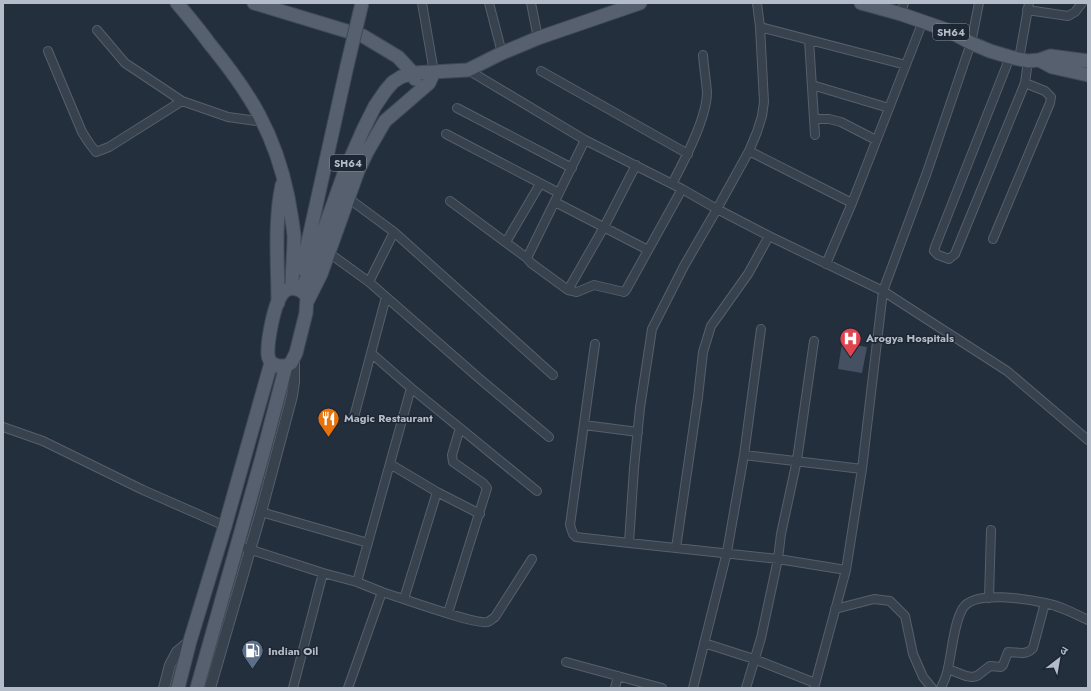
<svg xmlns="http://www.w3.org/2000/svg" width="1091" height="691" viewBox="0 0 1091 691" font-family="Jost,'Noto Sans Devanagari',sans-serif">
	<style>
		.building { fill: #455162 }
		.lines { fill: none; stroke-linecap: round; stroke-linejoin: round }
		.minor-casing { stroke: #565f6c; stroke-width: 10 }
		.tertiary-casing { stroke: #565f6c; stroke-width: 12 }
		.primary-casing { stroke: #414a57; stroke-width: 15 }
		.minor { stroke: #38414e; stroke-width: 8 }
		.tertiary { stroke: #38414e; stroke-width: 10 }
		.primary { stroke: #56606e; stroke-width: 13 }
		.primary-bridge-casing { stroke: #414a57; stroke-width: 15; stroke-linecap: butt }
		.primary-bridge { stroke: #56606e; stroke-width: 13 }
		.labels { text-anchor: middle; stroke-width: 3; stroke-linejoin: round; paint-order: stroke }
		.shield { fill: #1d2633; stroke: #878f9c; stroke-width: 1 }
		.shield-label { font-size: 10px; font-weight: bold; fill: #b4bcc9 }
		.poi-label { font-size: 11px; font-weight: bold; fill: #b4bcc9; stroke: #1d2633; text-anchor: start }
	</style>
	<rect width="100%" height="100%" fill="#242f3e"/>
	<!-- building -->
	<path class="building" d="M842,343L867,347L862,373L838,369Z"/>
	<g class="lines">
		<defs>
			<path id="minor" d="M422,3L434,72
				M489,3L502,53
				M531,3L538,38
				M757,3L760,27L764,102L762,116L757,132L749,151L717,209L684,266L652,329L640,408L634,468L629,543L676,548L698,397L703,352L711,326L748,274L769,236
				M1027,10L1068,16L1075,12L1082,3
				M901,14L904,3
				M760,27L906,65
				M97,30L125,63L182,101L228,117L264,122
				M809,40L815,135
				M48,51L82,132L89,143L96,152L109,147L182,101
				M1010,57L935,247L934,251L938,255L949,259L955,254L1025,83L1028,61
				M1019,59L1029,3
				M468,70L585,140L682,189L717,209L769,236L883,291L1007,371L1088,440
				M541,71L688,154
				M812,85L889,108
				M457,108L572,168
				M814,119H829L841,122L876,140
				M446,134L559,193
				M585,140L527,258L531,263L568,290L577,292L594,285L624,292L626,290L682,189
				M749,151L852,203
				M672,184C684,161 707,118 707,92C706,80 704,68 703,55
				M348,198L394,232L553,375
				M450,201L527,258
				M555,202L648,250
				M993,239L1050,103L1051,97L1045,91L1025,83
				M506,242L540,184
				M329,253L369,282L481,380L549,437
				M826,264L852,203L923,21
				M369,282L394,232
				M568,290L604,227L636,165
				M595,344L570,525L573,534L576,537L629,543
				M371,353L411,388L537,491
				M354,417L386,297
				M584,425L638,432
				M3,427L43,441L143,490L225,526
				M744,455L862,469
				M390,464L437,492
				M261,512L368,543
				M236,545L323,573L293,688
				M676,548L778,559L846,570
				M323,573L357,582L382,592L348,688
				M357,582L411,388
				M382,592C399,597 475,625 487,622C489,622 492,619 495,617L532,559
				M989,598L991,530
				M404,599L437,492L480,514
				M835,609L874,599L890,601L905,616L913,654L923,677L932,688
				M448,613L487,488L483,483L453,462L452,455L460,428
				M704,643L754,659L815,683
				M566,662L662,688
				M948,669L966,676L972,677L977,676L990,666L1001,667L1003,665L1008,652C1018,652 1026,656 1033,648L1045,603
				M615,688L618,676
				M693,688L727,552L744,455L761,329
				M746,688L761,638L778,559L781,534L797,460L814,341
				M814,688L846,570L862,469L883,291L926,175L971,43L979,3
				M941,688C944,681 947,675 948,668C952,651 954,622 963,608C974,590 1027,599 1045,603C1060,606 1074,613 1088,620"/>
			<path id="tertiary" d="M164,688L170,665L177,652L190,641
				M210,688L261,512L292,396L294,382V359"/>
			<path id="primary" d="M177,3C188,16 199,29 209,43C250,93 275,133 288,197C290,210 293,223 294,236C294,253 292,271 292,288
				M254,3L363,36L398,57L413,73L415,79
				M861,3L901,14L947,30L971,43L990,51L1010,57L1028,61L1039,60L1050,56L1088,61
				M1039,60L1052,67L1088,75
				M302,269L347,66
				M292,288C299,289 303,291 307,297L306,313L296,353L291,363L286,366H278L271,363C270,360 268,358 268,355C267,342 274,304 282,294C284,291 288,289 292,288Z
				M302,291L345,171L363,130L375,106L386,90L393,82L401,77L413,73L468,70L502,53L538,38L640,3
				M308,300L321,274L358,171L367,152L385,121L429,83L434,72
				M278,303C278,265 274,222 282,185
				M178,688L190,641L225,526L271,363
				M197,688L262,457L286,366"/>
		</defs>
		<!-- minor casing -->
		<use href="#minor" class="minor-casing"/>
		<!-- tertiary casing -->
		<use href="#tertiary" class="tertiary-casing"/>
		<!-- primary casing -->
		<use href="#primary" class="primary-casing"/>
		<!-- minor -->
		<use href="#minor" class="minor"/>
		<!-- tertiary -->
		<use href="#tertiary" class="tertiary"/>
		<!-- primary -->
		<use href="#primary" class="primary"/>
		<defs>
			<path id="primary-bridge" d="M347,66L362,3"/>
		</defs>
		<!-- primary-bridge casing -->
		<use href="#primary-bridge" class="primary-bridge-casing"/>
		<!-- primary-bridge -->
		<use href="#primary-bridge" class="primary-bridge"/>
	</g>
	<!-- icons -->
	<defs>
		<symbol id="hospital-pin" viewBox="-11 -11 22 30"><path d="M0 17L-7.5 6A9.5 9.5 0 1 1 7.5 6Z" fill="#e0444e" stroke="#1d2633"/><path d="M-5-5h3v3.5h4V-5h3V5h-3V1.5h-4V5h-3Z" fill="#fff"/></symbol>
		<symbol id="restaurant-pin" viewBox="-11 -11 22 30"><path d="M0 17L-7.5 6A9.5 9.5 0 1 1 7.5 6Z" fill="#e8710a" stroke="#1d2633"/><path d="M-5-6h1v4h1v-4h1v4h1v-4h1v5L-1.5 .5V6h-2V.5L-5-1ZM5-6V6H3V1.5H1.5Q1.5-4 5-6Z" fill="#fff"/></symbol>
		<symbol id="fuel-pin" viewBox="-11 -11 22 30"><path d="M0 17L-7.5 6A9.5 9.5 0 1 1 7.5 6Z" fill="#5c6f8a" stroke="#1d2633"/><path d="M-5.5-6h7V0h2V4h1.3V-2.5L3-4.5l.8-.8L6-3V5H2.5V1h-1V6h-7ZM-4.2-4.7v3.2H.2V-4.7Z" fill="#fff"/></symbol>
	</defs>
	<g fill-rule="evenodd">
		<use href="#hospital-pin" x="838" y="326" width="25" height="34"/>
		<use href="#restaurant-pin" x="316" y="406" width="25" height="34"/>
		<use href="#fuel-pin" x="240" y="638" width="25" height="34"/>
	</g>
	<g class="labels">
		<!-- shield labels -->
		<g class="shield">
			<rect x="933" y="24" width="36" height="16" rx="3"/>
			<rect x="330" y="155" width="36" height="16" rx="3"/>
		</g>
		<g class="shield-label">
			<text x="951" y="36">SH64</text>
			<text x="348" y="167">SH64</text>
		</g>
		<!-- poi labels -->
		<g class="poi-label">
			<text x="866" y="342">Arogya Hospitals</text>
			<text x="344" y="422">Magic Restaurant</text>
			<text x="268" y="655">Indian Oil</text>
		</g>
	</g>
	<!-- border -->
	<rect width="1091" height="691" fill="none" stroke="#b4bcc9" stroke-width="8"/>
	<!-- north arrow -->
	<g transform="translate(1059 659) rotate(31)" stroke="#1d2633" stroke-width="3" paint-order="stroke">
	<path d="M0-3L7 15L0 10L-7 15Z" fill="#b4bcc9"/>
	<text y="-6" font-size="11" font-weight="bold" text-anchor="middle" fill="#b4bcc9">उ</text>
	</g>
</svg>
